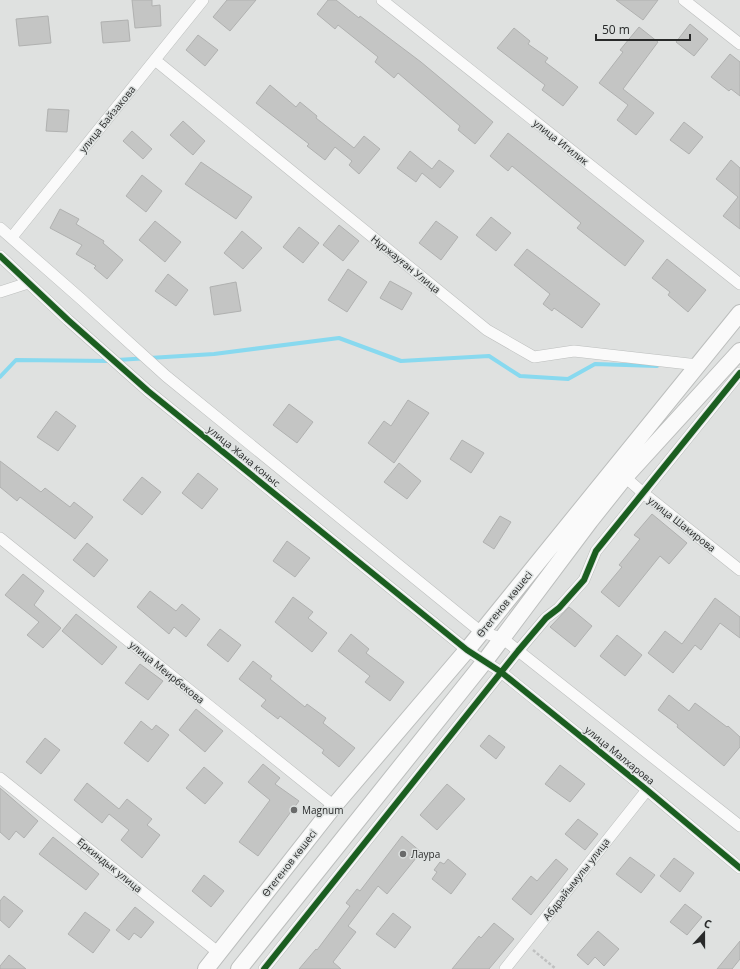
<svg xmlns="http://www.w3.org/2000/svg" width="740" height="969" viewBox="0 0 740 969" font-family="'Open Sans',sans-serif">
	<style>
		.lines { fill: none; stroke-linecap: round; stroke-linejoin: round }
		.stream { stroke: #88d9ef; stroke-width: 4 }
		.building { fill: #c4c5c4; stroke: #b0b1b0 }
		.minor-casing { stroke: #bcbebd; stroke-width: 12 }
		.secondary-casing { stroke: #bcbebd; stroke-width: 18 }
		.path { stroke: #bfc0c0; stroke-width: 2.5; stroke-dasharray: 3 2; stroke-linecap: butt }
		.minor { stroke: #fafafa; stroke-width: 11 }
		.secondary { stroke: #fafafa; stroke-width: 16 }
		.cycleway-casing { stroke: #dee2e1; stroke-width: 8 }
		.cycleway { stroke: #1b5e20; stroke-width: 6 }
		.poi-dot { fill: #696a6a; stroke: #dee2e1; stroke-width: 1.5 }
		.labels { text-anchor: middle; stroke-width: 3; stroke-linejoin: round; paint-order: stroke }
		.street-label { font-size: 10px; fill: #292a2a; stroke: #dee2e1 }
		.poi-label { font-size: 10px; fill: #292a2a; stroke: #dee2e1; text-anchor: start }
	</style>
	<rect width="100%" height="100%" fill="#dfe1e0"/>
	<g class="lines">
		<!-- stream -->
		<path class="stream" d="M117,360L214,354L339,338L401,361L489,356L520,376L568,379L595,364L657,366
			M0,377L16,360L110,361"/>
	</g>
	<!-- building -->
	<path class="building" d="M132,0H152V6L160,5L161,26L135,28Z
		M227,0H256L230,31L213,17Z
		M328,0H336L359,18L360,16L421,62L493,122L475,144L458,130L460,126L398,73L394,78L375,62L378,57L338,25L335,29L317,14Z
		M616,0H658L643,20Z
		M48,16L51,43L19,46L16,19Z
		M128,20L130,41L103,43L101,22Z
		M690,24L708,39L694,56L676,42Z
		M639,27L658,42L623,89L654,113L636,135L617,120L628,105L599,83L623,52L620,50Z
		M514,28L530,41L528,44L548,58L545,62L578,87L563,106L542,90L545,85L497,48Z
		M198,35L218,50L205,66L186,50Z
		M730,54L740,62V96L731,89L729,91L711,77Z
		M270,85L296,107L300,102L317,116L316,118L354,148L364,136L380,149L359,174L349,165L352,161L335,147L325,160L307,146L309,144L256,103Z
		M48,109L69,110L67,132L46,131Z
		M183,121L205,141L193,155L170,135Z
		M684,122L703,137L689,154L670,140Z
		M132,131L152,149L143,159L123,141Z
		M508,133L644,241L625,266L577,228L581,223L512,166L508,171L490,156Z
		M410,151L432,169L439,160L454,171L440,188L422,173L416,182L397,168Z
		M731,160L740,168V229L723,216L738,197L716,179Z
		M201,162L252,197L236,219L185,184Z
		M142,175L162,191L146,212L126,196Z
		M60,209L79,219L76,224L104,241L103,243L123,260L107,279L94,268L96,266L76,254L82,245L50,228Z
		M491,217L511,233L496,251L476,235Z
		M155,221L181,242L165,262L139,240Z
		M436,221L458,237L441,260L419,243Z
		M339,225L359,241L343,261L323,245Z
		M299,227L319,243L303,263L283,247Z
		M242,231L262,248L243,269L224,253Z
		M527,249L600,304L582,328L554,308L552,311L543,304L550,294L514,265Z
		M667,259L706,290L688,312L668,295L670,292L652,278Z
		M348,269L367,282L347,312L328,300Z
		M168,274L188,290L176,306L155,291Z
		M390,281L412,293L402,310L380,298Z
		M236,282L241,311L214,315L210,287Z
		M408,400L429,413L394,463L368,443L384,421L391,426Z
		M289,404L313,422L297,443L273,425Z
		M56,411L76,426L58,451L37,437Z
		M462,440L484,453L471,473L450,459Z
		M0,461L41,492L45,488L70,507L74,502L93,517L75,539L20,497L17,501L0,487Z
		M399,463L421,481L407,499L384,482Z
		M198,473L218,489L202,509L182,493Z
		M142,477L161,492L142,515L123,500Z
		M652,514L687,543L669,564L660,556L619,607L601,592L622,567L619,565L640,539L634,535Z
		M500,516L511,522L494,549L483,542Z
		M287,541L310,558L295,577L273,561Z
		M87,543L108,560L94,577L73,560Z
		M23,574L44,591L34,605L61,628L43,648L27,635L39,622L5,595Z
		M150,591L176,611L182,604L200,619L186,637L174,627L169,634L137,607Z
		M293,597L313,612L308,618L327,633L312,652L275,622Z
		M715,598L740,617V638L720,623L701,650L695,645L673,673L648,653L665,631L682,644Z
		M569,607L592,626L575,647L550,627Z
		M76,614L117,647L102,665L62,631Z
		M220,629L241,645L228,662L207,645Z
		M351,634L369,649L366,653L404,682L390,701L365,682L370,676L338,651Z
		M617,635L642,655L625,676L600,656Z
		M253,661L272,676L270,679L305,707L307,704L326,718L323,723L355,748L339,767L322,753L324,750L280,716L278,719L261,706L266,700L239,679Z
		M140,664L163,681L148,700L125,683Z
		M669,695L689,711L695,703L727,727L728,726L740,737V747L724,766L677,727L678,725L658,710Z
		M196,709L223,731L205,752L179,730Z
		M141,721L152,730L156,725L169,735L148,762L124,743Z
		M489,735L505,747L496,759L480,746Z
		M45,738L60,750L41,774L26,762Z
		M263,764L280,778L275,784L299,801L258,856L239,842L270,800L248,782Z
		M560,765L585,784L570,802L545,784Z
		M204,767L223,783L205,804L186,788Z
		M87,783L119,809L127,799L152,819L147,825L160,835L142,858L121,840L129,830L109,814L102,823L74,800Z
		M447,784L465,799L437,830L420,815Z
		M0,788L38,821L24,838L16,831L9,840L0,832Z
		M578,819L598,834L585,850L565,834Z
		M402,836L421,852L387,894L378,886L348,926L356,932L333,962L341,969H299L316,949L317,950L350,906L346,903L357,889L360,891Z
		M53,837L99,874L86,890L39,854Z
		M630,857L655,875L641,893L616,874Z
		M674,858L694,873L680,892L660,876Z
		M448,859L466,874L451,894L432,879L437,872L434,870L440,862L444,864Z
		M556,859L568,869L531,915L512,899L531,876L537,881Z
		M204,875L224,891L211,907L192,891Z
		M4,896L23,911L9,928L0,920V901Z
		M685,904L702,917L687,935L670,922Z
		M135,907L154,922L141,938L134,933L129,940L116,930Z
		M85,912L110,930L93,953L68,934Z
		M393,913L411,927L395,948L376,934Z
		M494,923L514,939L489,969H452L479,936L481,938Z
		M598,931L619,949L604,966L595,957L588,965L577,955Z
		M740,941V959L732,969H717Z
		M9,955L26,969H0V966Z"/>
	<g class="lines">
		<defs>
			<path id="minor" d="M382,0L740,284
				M684,0L740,44
				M155,60L487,330L534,357L574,351L698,365
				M0,228L81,299L166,376L481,632L502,638L740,826
				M12,237L203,0
				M0,256L68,320L148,391L467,650L501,672L647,790L740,868
				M0,292L28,283
				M625,477L642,492L740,570
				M0,538L334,806
				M0,778L219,953
				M264,969L518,651L546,618L559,608L584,580L596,551L740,373
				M505,969L647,790"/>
			<path id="secondary" d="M206,969L334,806L467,650L740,313
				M239,969L485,661L590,521L625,477L740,351"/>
		</defs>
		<!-- minor casing -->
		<use href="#minor" class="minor-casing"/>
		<!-- secondary casing -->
		<use href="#secondary" class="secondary-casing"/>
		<!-- path -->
		<path class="path" d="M533,950L556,969"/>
		<!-- minor -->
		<use href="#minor" class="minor"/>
		<!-- secondary -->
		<use href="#secondary" class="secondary"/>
		<defs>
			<path id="cycleway" d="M0,256L68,320L148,391L467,650L501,672L647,790L740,868
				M264,969L518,651L546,618L559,608L584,580L596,551L740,373"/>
		</defs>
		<!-- cycleway casing -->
		<use href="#cycleway" class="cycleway-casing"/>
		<!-- cycleway -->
		<use href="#cycleway" class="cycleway"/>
	</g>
	<!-- markers -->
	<g class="poi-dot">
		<circle cx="294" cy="810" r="4"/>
		<circle cx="403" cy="854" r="4"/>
	</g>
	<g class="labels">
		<!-- street labels -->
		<g class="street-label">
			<text transform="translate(107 119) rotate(-51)" y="4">улица Байзакова</text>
			<text transform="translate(561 142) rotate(38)" y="4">улица Игилик</text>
			<text transform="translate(406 264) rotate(39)" y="4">Нұржауған Улица</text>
			<text transform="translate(244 456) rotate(39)" y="4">улица Жана коныс</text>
			<text transform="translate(682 524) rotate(38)" y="4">улица Шакирова</text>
			<text transform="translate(504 604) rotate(-51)" y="4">Өтегенов көшесі</text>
			<text transform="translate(167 672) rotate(39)" y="4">улица Меирбекова</text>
			<text transform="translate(620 755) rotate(39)" y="4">улица Малхарова</text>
			<text transform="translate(289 863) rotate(-52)" y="4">Өтегенов көшесі</text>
			<text transform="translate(110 865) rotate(39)" y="4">Еркиндык улица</text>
			<text transform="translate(576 879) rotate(-52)" y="4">Абдрайымулы улица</text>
		</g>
		<!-- poi labels -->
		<g class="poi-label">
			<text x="302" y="814">Magnum</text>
			<text x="411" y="858">Лаура</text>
		</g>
	</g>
	<!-- north arrow -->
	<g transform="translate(704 933) rotate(21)" stroke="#dee2e1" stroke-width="3" paint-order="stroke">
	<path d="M0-3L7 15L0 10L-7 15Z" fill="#292a2a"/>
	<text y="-6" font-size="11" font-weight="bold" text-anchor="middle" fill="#292a2a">С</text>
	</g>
	<!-- scale -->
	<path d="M596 34v6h94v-6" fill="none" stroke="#292a2a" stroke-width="2"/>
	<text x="602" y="34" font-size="12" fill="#292a2a" stroke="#dee2e1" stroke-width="3" paint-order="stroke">50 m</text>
</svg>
